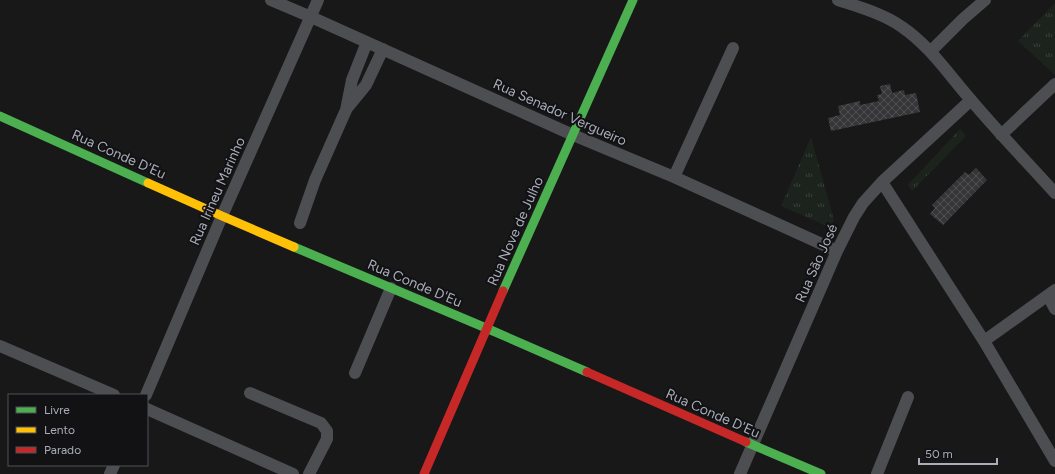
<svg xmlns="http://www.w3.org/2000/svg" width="1055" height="474" viewBox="0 0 1055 474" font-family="Figtree,sans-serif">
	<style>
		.grass { fill: url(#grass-tufts) }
		.building { fill: url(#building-cross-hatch) }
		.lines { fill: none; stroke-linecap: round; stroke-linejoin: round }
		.street { stroke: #4c4e52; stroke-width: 12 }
		.fast { stroke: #4caf50; stroke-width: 9 }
		.slow { stroke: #ffc107; stroke-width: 9 }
		.jam { stroke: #c62828; stroke-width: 9 }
		.labels { text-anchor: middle; stroke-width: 4; stroke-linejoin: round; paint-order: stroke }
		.street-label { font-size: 14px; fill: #aaaeb9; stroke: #121215 }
	</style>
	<defs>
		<pattern id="grass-tufts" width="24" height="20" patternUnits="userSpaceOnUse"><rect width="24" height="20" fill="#1c231d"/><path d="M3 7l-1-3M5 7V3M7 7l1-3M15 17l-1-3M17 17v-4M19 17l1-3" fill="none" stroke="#3a403c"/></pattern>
		<pattern id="building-cross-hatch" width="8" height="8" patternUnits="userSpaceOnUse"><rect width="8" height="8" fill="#363638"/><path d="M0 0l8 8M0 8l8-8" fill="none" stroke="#505153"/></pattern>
	</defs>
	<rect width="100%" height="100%" fill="#181819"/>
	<!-- grass -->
	<path class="grass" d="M1055,3V75L1018,41Z
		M960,129L966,136L912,191L908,185Z
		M811,137L834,220C833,224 830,226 825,225L781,206Z"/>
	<!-- building -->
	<path class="building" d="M890,84L892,93L904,90L905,95L916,93L920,112L831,131L828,118L840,115L838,106L860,101V105L879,101L877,95L882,94L880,86Z
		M976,168L987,180L943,225L930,214L935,208L932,205L965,172L969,175Z"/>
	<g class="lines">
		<!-- street -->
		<path class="street" d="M271,0L311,17L573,135L674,177L837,251
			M838,0C859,7 884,14 902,27C930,46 949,75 971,100C998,132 1027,162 1055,193
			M931,51L963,19L985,0
			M348,107L366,85L383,49
			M1001,135L1055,84
			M674,177L733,48
			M882,182L984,341L1055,461
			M300,223L315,180L346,110L352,80L367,42
			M1048,296L1055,309
			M984,341L1055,290
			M0,346L114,395
			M355,373L391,288
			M250,393L321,423L327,431V439L309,474
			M146,395L222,216L318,0
			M147,409L293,474
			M110,474L114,465
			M740,474L837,251L854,217L863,203L882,182L971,100
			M877,474L908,397"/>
		<!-- fast -->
		<path class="fast" d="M0,116L148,183
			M294,247L486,328L587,372
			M503,291L633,0
			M746,442L821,474"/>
		<!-- slow -->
		<path class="slow" d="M148,183L222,216L294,247"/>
		<!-- jam -->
		<path class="jam" d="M587,372L746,442
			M424,474L503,291"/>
	</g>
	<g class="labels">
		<!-- street labels -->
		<g class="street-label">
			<text transform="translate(560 112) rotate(24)" y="5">Rua Senador Vergueiro</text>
			<text transform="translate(119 154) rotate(24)" y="5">Rua Conde D'Eu</text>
			<text transform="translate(217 191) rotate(-66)" y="5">Rua Irineu Marinho</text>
			<text transform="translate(515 231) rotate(-66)" y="5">Rua Nove de Julho</text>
			<text transform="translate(816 263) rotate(-66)" y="5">Rua São José</text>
			<text transform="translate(415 283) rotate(23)" y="5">Rua Conde D'Eu</text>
			<text transform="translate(713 413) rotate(24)" y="5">Rua Conde D'Eu</text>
		</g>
	</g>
	<!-- legend -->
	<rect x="8" y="394" width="140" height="72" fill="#121215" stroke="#4f5057"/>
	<rect x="16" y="407" width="20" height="6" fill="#4caf50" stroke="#4f5057"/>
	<text x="44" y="414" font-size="12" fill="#aaaeb9">Livre</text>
	<rect x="16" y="427" width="20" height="6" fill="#ffc107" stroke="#4f5057"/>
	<text x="44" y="434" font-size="12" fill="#aaaeb9">Lento</text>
	<rect x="16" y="447" width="20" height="6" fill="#c62828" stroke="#4f5057"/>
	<text x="44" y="454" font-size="12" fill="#aaaeb9">Parado</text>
	<!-- scale -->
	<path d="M919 458v6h78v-6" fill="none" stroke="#aaaeb9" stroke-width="2"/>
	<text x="925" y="458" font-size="12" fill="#aaaeb9" stroke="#121215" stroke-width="3" paint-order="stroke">50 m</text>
</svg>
